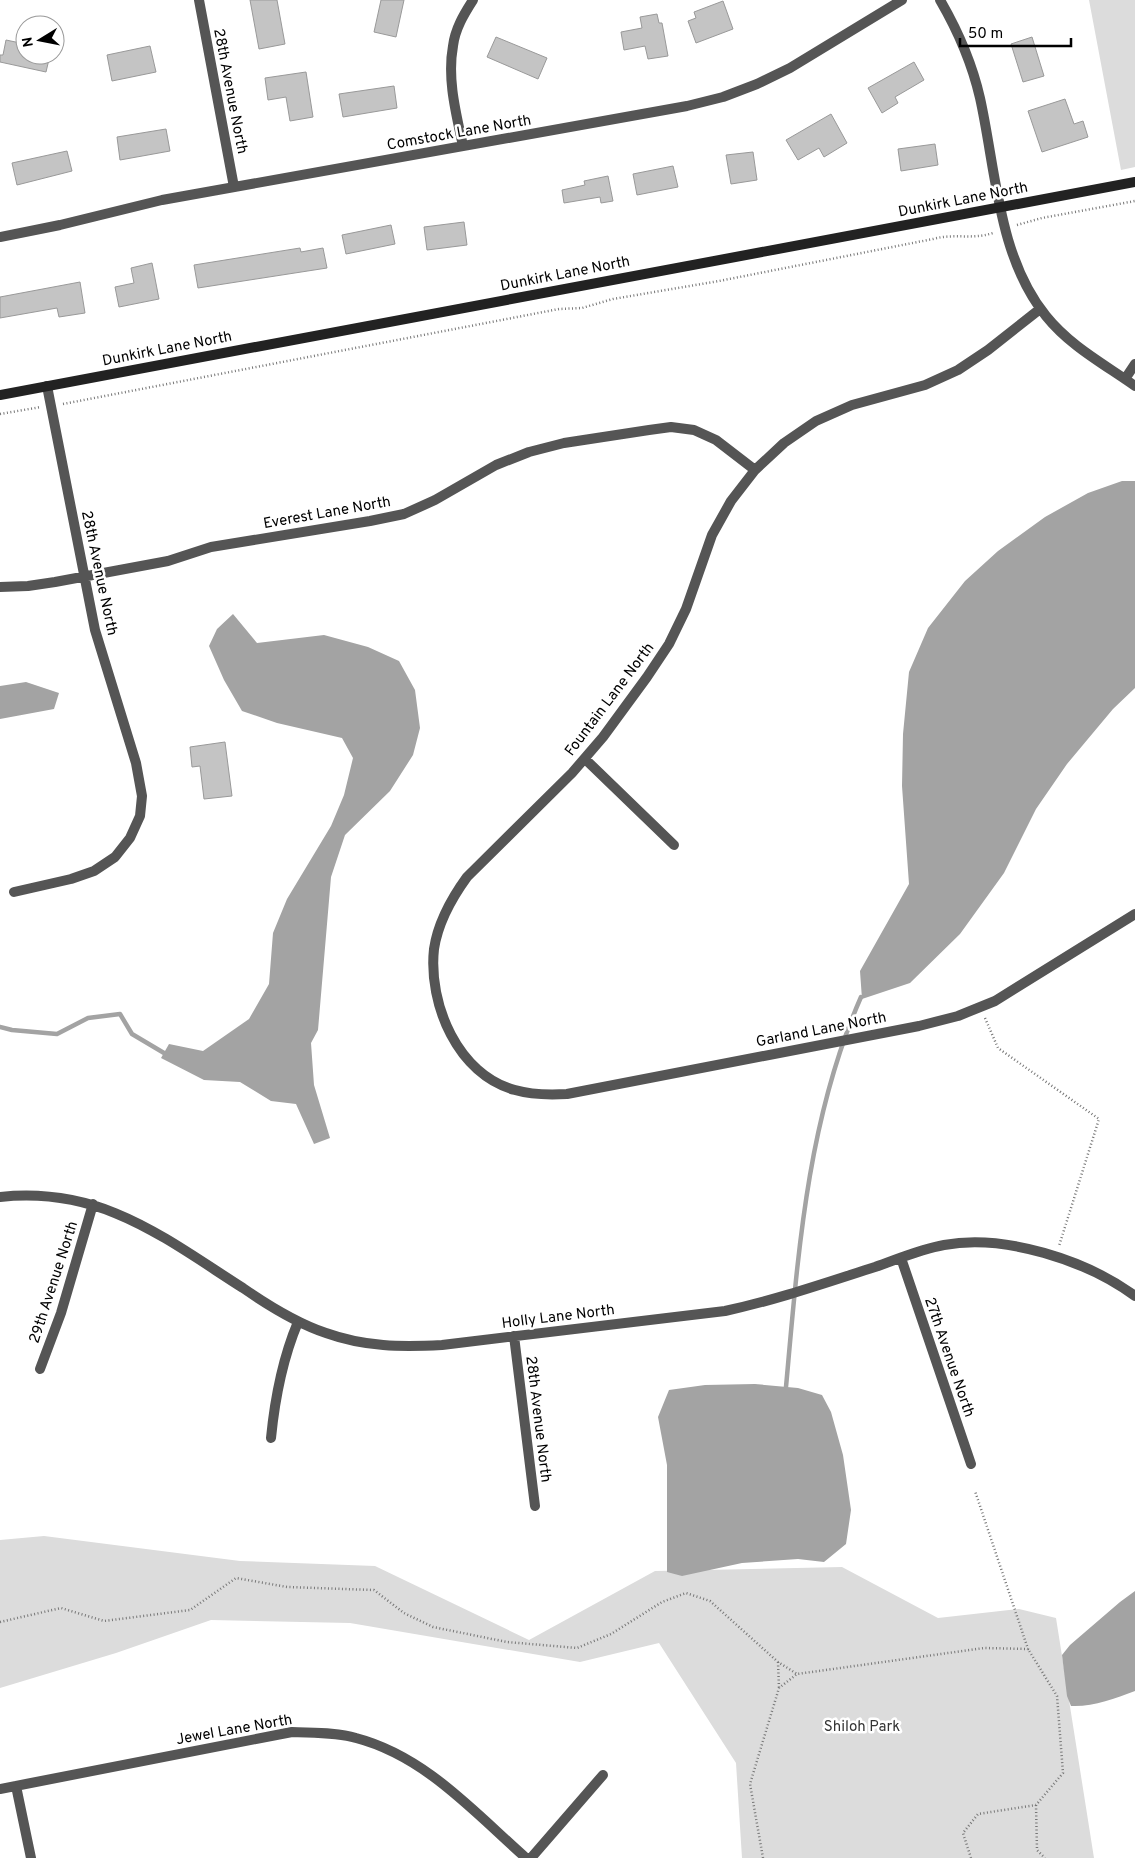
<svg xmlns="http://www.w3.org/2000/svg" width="1135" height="1858" viewBox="0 0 1135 1858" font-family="Overpass,sans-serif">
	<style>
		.green { fill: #dcdcdc }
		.water { fill: #a3a3a3 }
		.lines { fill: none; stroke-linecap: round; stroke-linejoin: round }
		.stream { stroke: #a3a3a3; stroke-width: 4.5 }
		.building { fill: #c4c4c4; stroke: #999 }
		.path { stroke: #777; stroke-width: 2.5; stroke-dasharray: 1 2.5; stroke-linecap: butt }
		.street { stroke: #555; stroke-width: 10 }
		.secondary { stroke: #222; stroke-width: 10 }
		.labels { text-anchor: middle; stroke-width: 5; stroke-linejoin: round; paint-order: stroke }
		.street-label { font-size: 15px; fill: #000; stroke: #fff }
		.park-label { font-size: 15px; fill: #333; stroke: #fff }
	</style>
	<rect width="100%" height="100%" fill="#fff"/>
	<!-- green -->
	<path class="green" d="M1089,0H1135V167L1121,170Z
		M44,1536L240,1561L375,1566L529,1640L655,1571L842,1567L938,1618L1019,1609L1056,1618L1094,1858H742L736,1763L659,1643L580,1662L350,1623L211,1620L116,1653L0,1688V1540Z"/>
	<!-- water -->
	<path class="water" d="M1122,481H1135V688L1113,709L1067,764L1036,809L1004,873L960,934L910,983L862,999L860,971L909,884L902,786L903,734L909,672L928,628L965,581L998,551L1045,517L1088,493Z
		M233,614L257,643L324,635L368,647L399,661L415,690L420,728L413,755L390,791L345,835L331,877L318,1030L311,1043L314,1085L330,1138L314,1144L296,1104L271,1101L240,1082L204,1080L161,1058L169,1044L203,1051L249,1019L269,984L273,933L287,899L331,826L344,795L353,758L342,738L277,723L242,711L224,680L209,646L217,629Z
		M26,682L59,693L54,709L0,719V686Z
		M755,1384L798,1388L822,1395L831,1412L843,1455L851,1510L846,1544L824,1562L798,1559L742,1563L682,1576L667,1572V1465L658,1417L669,1390L705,1385Z
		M1135,1591V1691C1114,1699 1093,1707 1071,1706L1067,1696L1062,1655L1070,1645L1120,1602Z"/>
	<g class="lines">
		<!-- stream -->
		<path class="stream" d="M0,1027L12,1030L57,1034L88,1018L120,1014L132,1034L164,1053
			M786,1387C798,1255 807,1120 861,997"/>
	</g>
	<!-- building -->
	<path class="building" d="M250,0H277L285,44L259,49Z
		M381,0H404L396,37L374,32Z
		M723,1L733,29L696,43L688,21L696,18L694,12Z
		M657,14L659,23H662L668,56L648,59L645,46L624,50L621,32L642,28L640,17Z
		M496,37L547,58L538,79L487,57Z
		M1032,37L1044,76L1023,82L1011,44Z
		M6,40L25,44V55H50L46,72L0,62V55H3Z
		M150,46L156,72L112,81L107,55Z
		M914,62L924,80L895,97L898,103L882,113L868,88Z
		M306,72L313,117L290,121L286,97L268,100L265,78Z
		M394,86L397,108L343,117L339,94Z
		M1065,99L1074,124L1083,121L1088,137L1042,152L1028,111Z
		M831,114L847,143L824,157L819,148L798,160L786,140Z
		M166,129L170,151L120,160L117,137Z
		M935,144L938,165L901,171L898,149Z
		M67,151L72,171L17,185L12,163Z
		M753,152L757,180L731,184L726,155Z
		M673,166L678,187L637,195L633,174Z
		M608,176L613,201L601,203L600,197L564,203L562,190L585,185L584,181Z
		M464,222L467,245L427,250L424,227Z
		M391,225L395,244L346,254L342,235Z
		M300,248L301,252L323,248L327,268L198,288L194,265Z
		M152,263L159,299L119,307L115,287L134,283L131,268Z
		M80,282L85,313L59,317L57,308L0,318V297Z
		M225,742L232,796L204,799L200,766L192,767L190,747Z"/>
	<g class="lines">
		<!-- path -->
		<path class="path" d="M1017,225L1042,218L1135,201
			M63,404L559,309L582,308L613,299L719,281L933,239C954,233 972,240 993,233
			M0,414L41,407
			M985,1018L998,1048L1099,1119L1059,1246
			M0,1622L61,1608L104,1621L190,1610L236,1578L287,1587L374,1590L404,1613L433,1627L507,1642L577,1648L611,1634L662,1602L686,1593L710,1601L778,1662L797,1674
			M778,1662L779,1688
			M1036,1805L1037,1850L1045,1858
			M763,1858L750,1784L779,1688L797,1674L984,1648L1028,1649L975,1491
			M971,1858L963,1833L978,1814L1036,1805L1063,1773L1057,1696L1028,1649"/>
		<!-- street -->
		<path class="street" d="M199,0L234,187
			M940,0C958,31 972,63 980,98C996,170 998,257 1046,316C1070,346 1104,364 1135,386
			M463,146C456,113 447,79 453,46C455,29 464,14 473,0
			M0,237L60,225L162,200L687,106L723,97L757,84L790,68L902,0
			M1040,309L988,350L958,370L925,385L852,405L816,421L784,443L755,470L731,501L712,535L686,609L669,644L647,677L603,737L572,773L467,877C451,899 438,922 434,949C428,1004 458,1075 515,1090C532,1095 550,1095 567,1094L919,1026L958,1016L995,1001L1135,914
			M1125,379L1135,364
			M0,587L28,586L55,582L168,561L211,547L370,521L404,514L435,500L496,465L529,452L564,443L649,430L671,427L694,430L716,440L755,470
			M585,759L674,845
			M14,892L71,879L94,871L115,857L130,838L140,816L142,796L136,763L95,630L47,386
			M0,1197C101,1186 163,1237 243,1288C269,1306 296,1323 326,1333C365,1347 401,1347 442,1345L725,1311C776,1300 825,1283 875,1267C898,1259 921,1249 944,1245C1005,1234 1086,1260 1135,1296
			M901,1258L971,1464
			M514,1336L535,1506
			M40,1369L61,1313L93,1204
			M271,1438C275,1397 282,1360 298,1322
			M16,1786L31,1858
			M0,1789L292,1732C313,1733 336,1732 356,1738C425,1756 474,1812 526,1858
			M531,1858L603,1775"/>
		<!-- secondary -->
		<path class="secondary" d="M0,395L1135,182"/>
	</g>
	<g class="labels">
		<!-- street labels -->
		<g class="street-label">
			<text transform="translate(231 91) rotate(79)" y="5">28th Avenue North</text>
			<text transform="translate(459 132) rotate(-10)" y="5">Comstock Lane North</text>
			<text transform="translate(963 199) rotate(-11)" y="5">Dunkirk Lane North</text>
			<text transform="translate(565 273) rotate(-11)" y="5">Dunkirk Lane North</text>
			<text transform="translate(167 348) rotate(-11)" y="5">Dunkirk Lane North</text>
			<text transform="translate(327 512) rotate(-10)" y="5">Everest Lane North</text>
			<text transform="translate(100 573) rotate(78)" y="5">28th Avenue North</text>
			<text transform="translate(609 699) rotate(-53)" y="5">Fountain Lane North</text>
			<text transform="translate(821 1029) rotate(-11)" y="5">Garland Lane North</text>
			<text transform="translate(53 1282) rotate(-72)" y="5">29th Avenue North</text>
			<text transform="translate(558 1316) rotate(-7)" y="5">Holly Lane North</text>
			<text transform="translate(950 1357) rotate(71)" y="5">27th Avenue North</text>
			<text transform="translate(539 1419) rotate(83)" y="5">28th Avenue North</text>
			<text transform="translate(234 1729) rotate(-10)" y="5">Jewel Lane North</text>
		</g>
		<!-- park labels -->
		<g class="park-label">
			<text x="862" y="1731">Shiloh Park</text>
		</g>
	</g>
	<!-- north arrow -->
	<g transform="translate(40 40) rotate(260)"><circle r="24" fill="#ffffff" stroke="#999999"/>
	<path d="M0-4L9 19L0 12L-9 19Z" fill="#000000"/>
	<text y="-8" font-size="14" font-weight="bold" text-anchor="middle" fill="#000000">N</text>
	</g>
	<!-- scale -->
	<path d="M960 38v8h111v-8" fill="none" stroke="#000000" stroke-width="2.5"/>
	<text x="968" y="38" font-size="15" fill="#000000" stroke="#ffffff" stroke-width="4" paint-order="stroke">50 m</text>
</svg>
